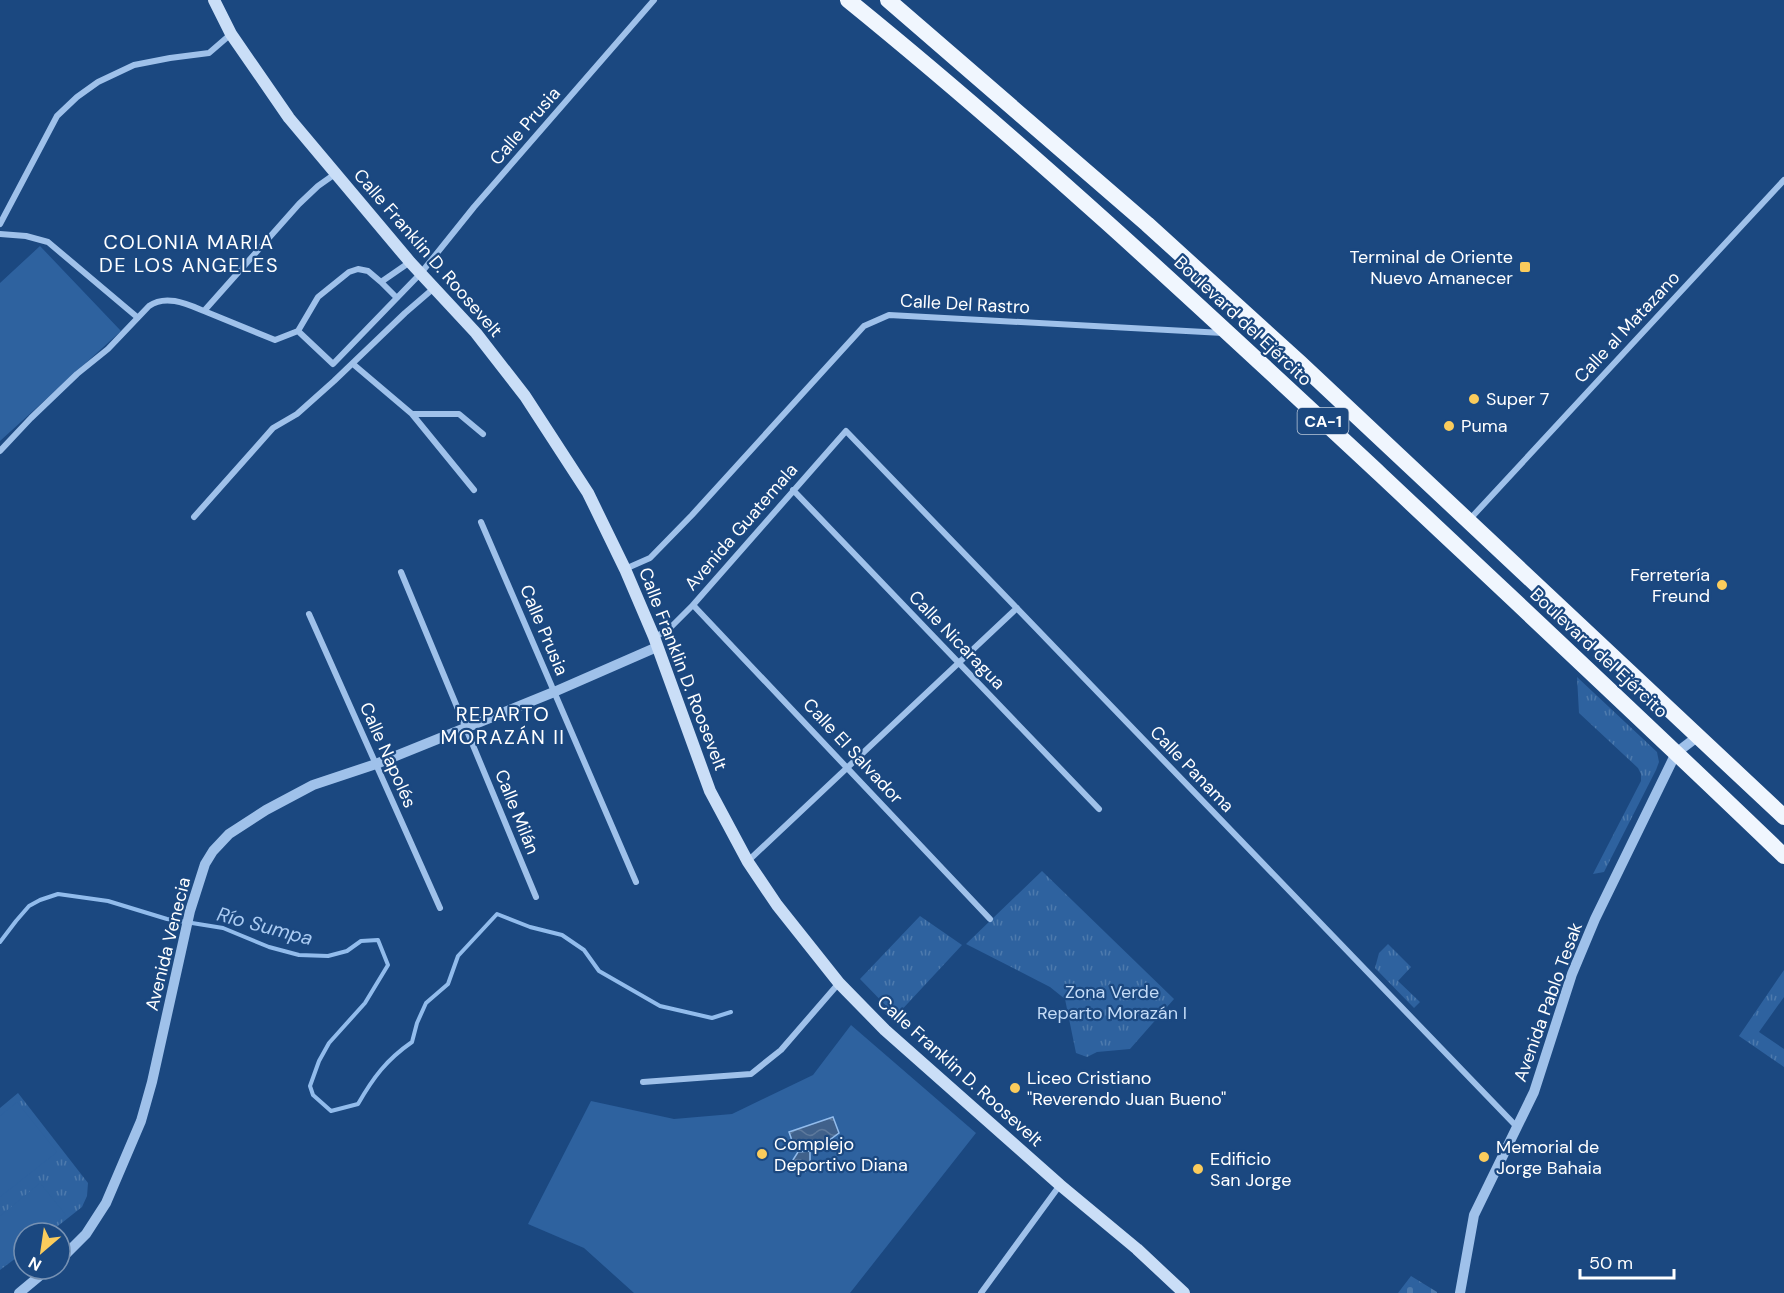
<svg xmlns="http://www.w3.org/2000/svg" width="1784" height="1293" viewBox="0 0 1784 1293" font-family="'DM Sans',sans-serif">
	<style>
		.grass { fill: url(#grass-tufts) }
		.cemetery { fill: url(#cemetery-stones) }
		.pitch { fill: #2e629f }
		.water { fill: url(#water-waves); stroke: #92bcec; stroke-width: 1.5 }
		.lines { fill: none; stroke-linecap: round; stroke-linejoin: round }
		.stream { stroke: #92bcec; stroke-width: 4 }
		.minor { stroke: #9fc1ea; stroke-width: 6 }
		.tertiary { stroke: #9fc1ea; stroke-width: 10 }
		.secondary { stroke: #cadef7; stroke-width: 12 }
		.trunk { stroke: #f0f6fe; stroke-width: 16 }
		.poi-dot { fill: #fbcc5c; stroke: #1b4880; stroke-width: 2 }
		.labels { text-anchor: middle; stroke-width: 4.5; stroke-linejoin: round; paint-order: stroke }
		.shield { fill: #1b4880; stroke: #bbc8d9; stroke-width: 1.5 }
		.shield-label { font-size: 16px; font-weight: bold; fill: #fff }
		.street-label { font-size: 18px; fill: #fff; stroke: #1b4880 }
		.poi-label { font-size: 18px; fill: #fff; stroke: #1b4880; text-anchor: start }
		.park-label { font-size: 18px; fill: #c3dbf7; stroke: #1b4880 }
		.neighbourhood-label { font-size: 20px; letter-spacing: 1.5px; fill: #fff; stroke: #1b4880 }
		.water-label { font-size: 20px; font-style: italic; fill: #aacbf2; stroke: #1b4880 }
	</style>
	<defs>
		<pattern id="grass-tufts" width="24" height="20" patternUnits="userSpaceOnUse" patternTransform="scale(1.5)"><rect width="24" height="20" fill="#2e629f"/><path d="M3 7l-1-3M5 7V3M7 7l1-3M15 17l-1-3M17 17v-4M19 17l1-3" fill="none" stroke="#4d7aad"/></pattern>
		<pattern id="cemetery-stones" width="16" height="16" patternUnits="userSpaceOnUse" patternTransform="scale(1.5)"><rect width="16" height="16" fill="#2e629f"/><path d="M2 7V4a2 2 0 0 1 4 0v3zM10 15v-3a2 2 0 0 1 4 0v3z" fill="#4d7aad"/></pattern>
		<pattern id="water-waves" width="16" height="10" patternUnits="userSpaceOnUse" patternTransform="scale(1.5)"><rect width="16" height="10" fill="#40618b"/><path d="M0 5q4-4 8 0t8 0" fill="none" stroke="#5d799c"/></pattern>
	</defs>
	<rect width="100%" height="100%" fill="#1b4880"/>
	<!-- grass -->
	<path class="grass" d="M1577,677L1657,752L1659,762L1656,770L1604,872L1593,874L1641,781V774L1638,768L1579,713Z
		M1042,871L1174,999L1130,1049L1097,1052L1087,1057L1076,1053L1065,999L1050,987L966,944Z
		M920,916L962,945L896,1016L860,979Z
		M1388,944L1411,967L1398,981L1420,1002L1414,1008L1375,968L1379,953Z
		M1784,970V997L1759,1032L1784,1049V1067L1739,1036Z
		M18,1093L88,1183L87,1196L82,1207L49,1233H24V1252L0,1270V1108Z"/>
	<!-- cemetery -->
	<path class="cemetery" d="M1411,1276L1437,1292V1293H1398Z"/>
	<!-- pitch -->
	<path class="pitch" d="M40,246L121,331L0,441V283Z
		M851,1025L976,1133L850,1293H634L584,1248L528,1224L591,1101L674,1119L732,1114L813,1075Z
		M17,1102L57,1152L0,1197V1116Z
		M40,1183L66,1215L43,1233H24V1249L0,1268V1216Z"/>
	<!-- water -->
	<path class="water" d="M833,1117L839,1133L824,1144L819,1140L794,1146L789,1132Z
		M810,1151V1165L805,1172L791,1163L798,1152Z"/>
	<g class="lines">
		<!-- stream -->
		<path class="stream" d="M0,942L16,921L29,906L40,900L58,894L108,901L167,919L223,928L269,947L299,955L328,956L347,951L361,941L378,940L388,965L365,1003L329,1043L319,1061L310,1086L313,1095L331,1111L358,1104C373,1078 386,1060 412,1042L417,1023L426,1003L448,984L458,956L497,914L530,927L562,935L584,950L599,971L660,1006L712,1018L731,1012"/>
		<!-- minor -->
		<path class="minor" d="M0,224L57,116L77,97L98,82L134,65L170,58L209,53L231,34
			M0,234L26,236L48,242L137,317
			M381,282L397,298
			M204,311L275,340L298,331L318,297L349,272L358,269L368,271L381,282L410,262
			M298,331L333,364L421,273L474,207L654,0
			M353,364L412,414H459L483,434
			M412,414L474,490
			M0,451L31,418L77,374L108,349L149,306C166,294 187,304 204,311L299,204L318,186L335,174
			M793,490L1099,809
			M194,517L273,428L297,414L334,381L405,313L434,288
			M1470,519L1784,180
			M481,522L636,882
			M625,569L650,558L692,515L864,326L889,315L1223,333
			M401,572L536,897
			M693,605L990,919
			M309,614L440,908
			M654,637L667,631L693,605L846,431L1517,1127
			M748,861L1017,608
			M643,1082L751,1074L781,1050L839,983
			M981,1293L1060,1185"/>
		<!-- tertiary -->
		<path class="tertiary" d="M60,1260L86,1234L106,1203L141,1121L152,1082L190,911L205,864L213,851L229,834L266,810L313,785L376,764L554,692L657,647
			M19,1293L48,1269
			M1460,1293L1474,1215L1534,1092L1572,974L1595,919L1676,753L1697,737"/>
		<!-- secondary -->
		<path class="secondary" d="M214,0L231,34L289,118L410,262L476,333L525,396L588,493L625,569L654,637L710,791L748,862L777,905L839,983L885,1030L1060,1185L1137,1249L1184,1293"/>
		<!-- trunk -->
		<path class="trunk" d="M848,0C1033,150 1207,313 1381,475C1516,602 1651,728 1784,856
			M888,0L1147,224L1300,363L1784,817"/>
	</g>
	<!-- markers -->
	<g class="poi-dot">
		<rect x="1519" y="261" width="12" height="12" rx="3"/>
		<circle cx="1474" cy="399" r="6"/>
		<circle cx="1449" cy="426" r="6"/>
		<circle cx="1722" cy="585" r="6"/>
		<circle cx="1015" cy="1088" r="6"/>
		<circle cx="762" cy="1154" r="6"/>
		<circle cx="1484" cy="1157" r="6"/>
		<circle cx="1198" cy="1169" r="6"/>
	</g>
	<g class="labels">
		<!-- shield labels -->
		<rect class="shield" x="1297.5" y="408" width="51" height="26" rx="4.5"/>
		<g class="shield-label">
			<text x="1323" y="427">CA-1</text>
		</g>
		<!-- street labels -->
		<g class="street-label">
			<text transform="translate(525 126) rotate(-49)" y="6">Calle Prusia</text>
			<text transform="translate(428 253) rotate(49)" y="6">Calle Franklin D. Roosevelt</text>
			<text transform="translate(965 304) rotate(3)" y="6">Calle Del Rastro</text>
			<text transform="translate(1243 321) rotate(43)" y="6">Boulevard del Ejército</text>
			<text transform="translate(1627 327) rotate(-47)" y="6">Calle al Matazano</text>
			<text transform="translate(741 527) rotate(-49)" y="6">Avenida Guatemala</text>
			<text transform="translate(544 630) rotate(67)" y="6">Calle Prusia</text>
			<text transform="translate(957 640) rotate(46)" y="6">Calle Nicaragua</text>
			<text transform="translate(1599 653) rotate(43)" y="6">Boulevard del Ejército</text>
			<text transform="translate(683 669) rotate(69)" y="6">Calle Franklin D. Roosevelt</text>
			<text transform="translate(853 751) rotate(47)" y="6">Calle El Salvador</text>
			<text transform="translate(388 755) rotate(66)" y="6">Calle Napolés</text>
			<text transform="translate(1192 769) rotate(46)" y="6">Calle Panama</text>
			<text transform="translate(517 812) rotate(68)" y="6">Calle Milán</text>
			<text transform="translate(168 944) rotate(-76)" y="6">Avenida Venecia</text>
			<text transform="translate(1548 1002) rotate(-70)" y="6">Avenida Pablo Tesak</text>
			<text transform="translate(960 1071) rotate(42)" y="6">Calle Franklin D. Roosevelt</text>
		</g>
		<!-- poi labels -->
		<g class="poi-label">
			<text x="1513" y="263" text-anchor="end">Terminal de Oriente<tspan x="1513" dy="21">Nuevo Amanecer</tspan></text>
			<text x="1486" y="405">Super 7</text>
			<text x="1461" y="432">Puma</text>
			<text x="1710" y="581" text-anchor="end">Ferretería<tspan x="1710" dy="21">Freund</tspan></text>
			<text x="1027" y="1084">Liceo Cristiano<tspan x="1027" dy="21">"Reverendo Juan Bueno"</tspan></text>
			<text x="774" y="1150">Complejo<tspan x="774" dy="21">Deportivo Diana</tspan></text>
			<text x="1496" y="1153">Memorial de<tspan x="1496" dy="21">Jorge Bahaia</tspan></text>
			<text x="1210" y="1165">Edificio<tspan x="1210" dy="21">San Jorge</tspan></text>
		</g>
		<!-- park labels -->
		<g class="park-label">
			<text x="1112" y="998">Zona Verde<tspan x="1112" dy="21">Reparto Morazán I</tspan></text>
		</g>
		<!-- neighbourhood labels -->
		<g class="neighbourhood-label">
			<text x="189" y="249">COLONIA MARIA<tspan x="189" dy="23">DE LOS ANGELES</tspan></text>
			<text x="503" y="721">REPARTO<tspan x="503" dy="23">MORAZÁN II</tspan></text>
		</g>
		<!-- water labels -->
		<g class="water-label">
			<text transform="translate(265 926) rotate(15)" y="7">Río Sumpa</text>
		</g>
	</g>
	<!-- north arrow -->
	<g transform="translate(42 1251) rotate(209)"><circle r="28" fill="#1b4880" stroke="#7691b3" stroke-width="1.5"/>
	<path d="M0-4.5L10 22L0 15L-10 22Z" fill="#fbcc5c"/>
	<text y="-9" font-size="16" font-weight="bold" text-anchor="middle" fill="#ffffff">N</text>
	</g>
	<!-- scale -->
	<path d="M1580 1269v9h94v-9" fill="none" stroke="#ffffff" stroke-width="3"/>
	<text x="1589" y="1269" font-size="18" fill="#ffffff" stroke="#1b4880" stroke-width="4.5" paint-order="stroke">50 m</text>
</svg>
